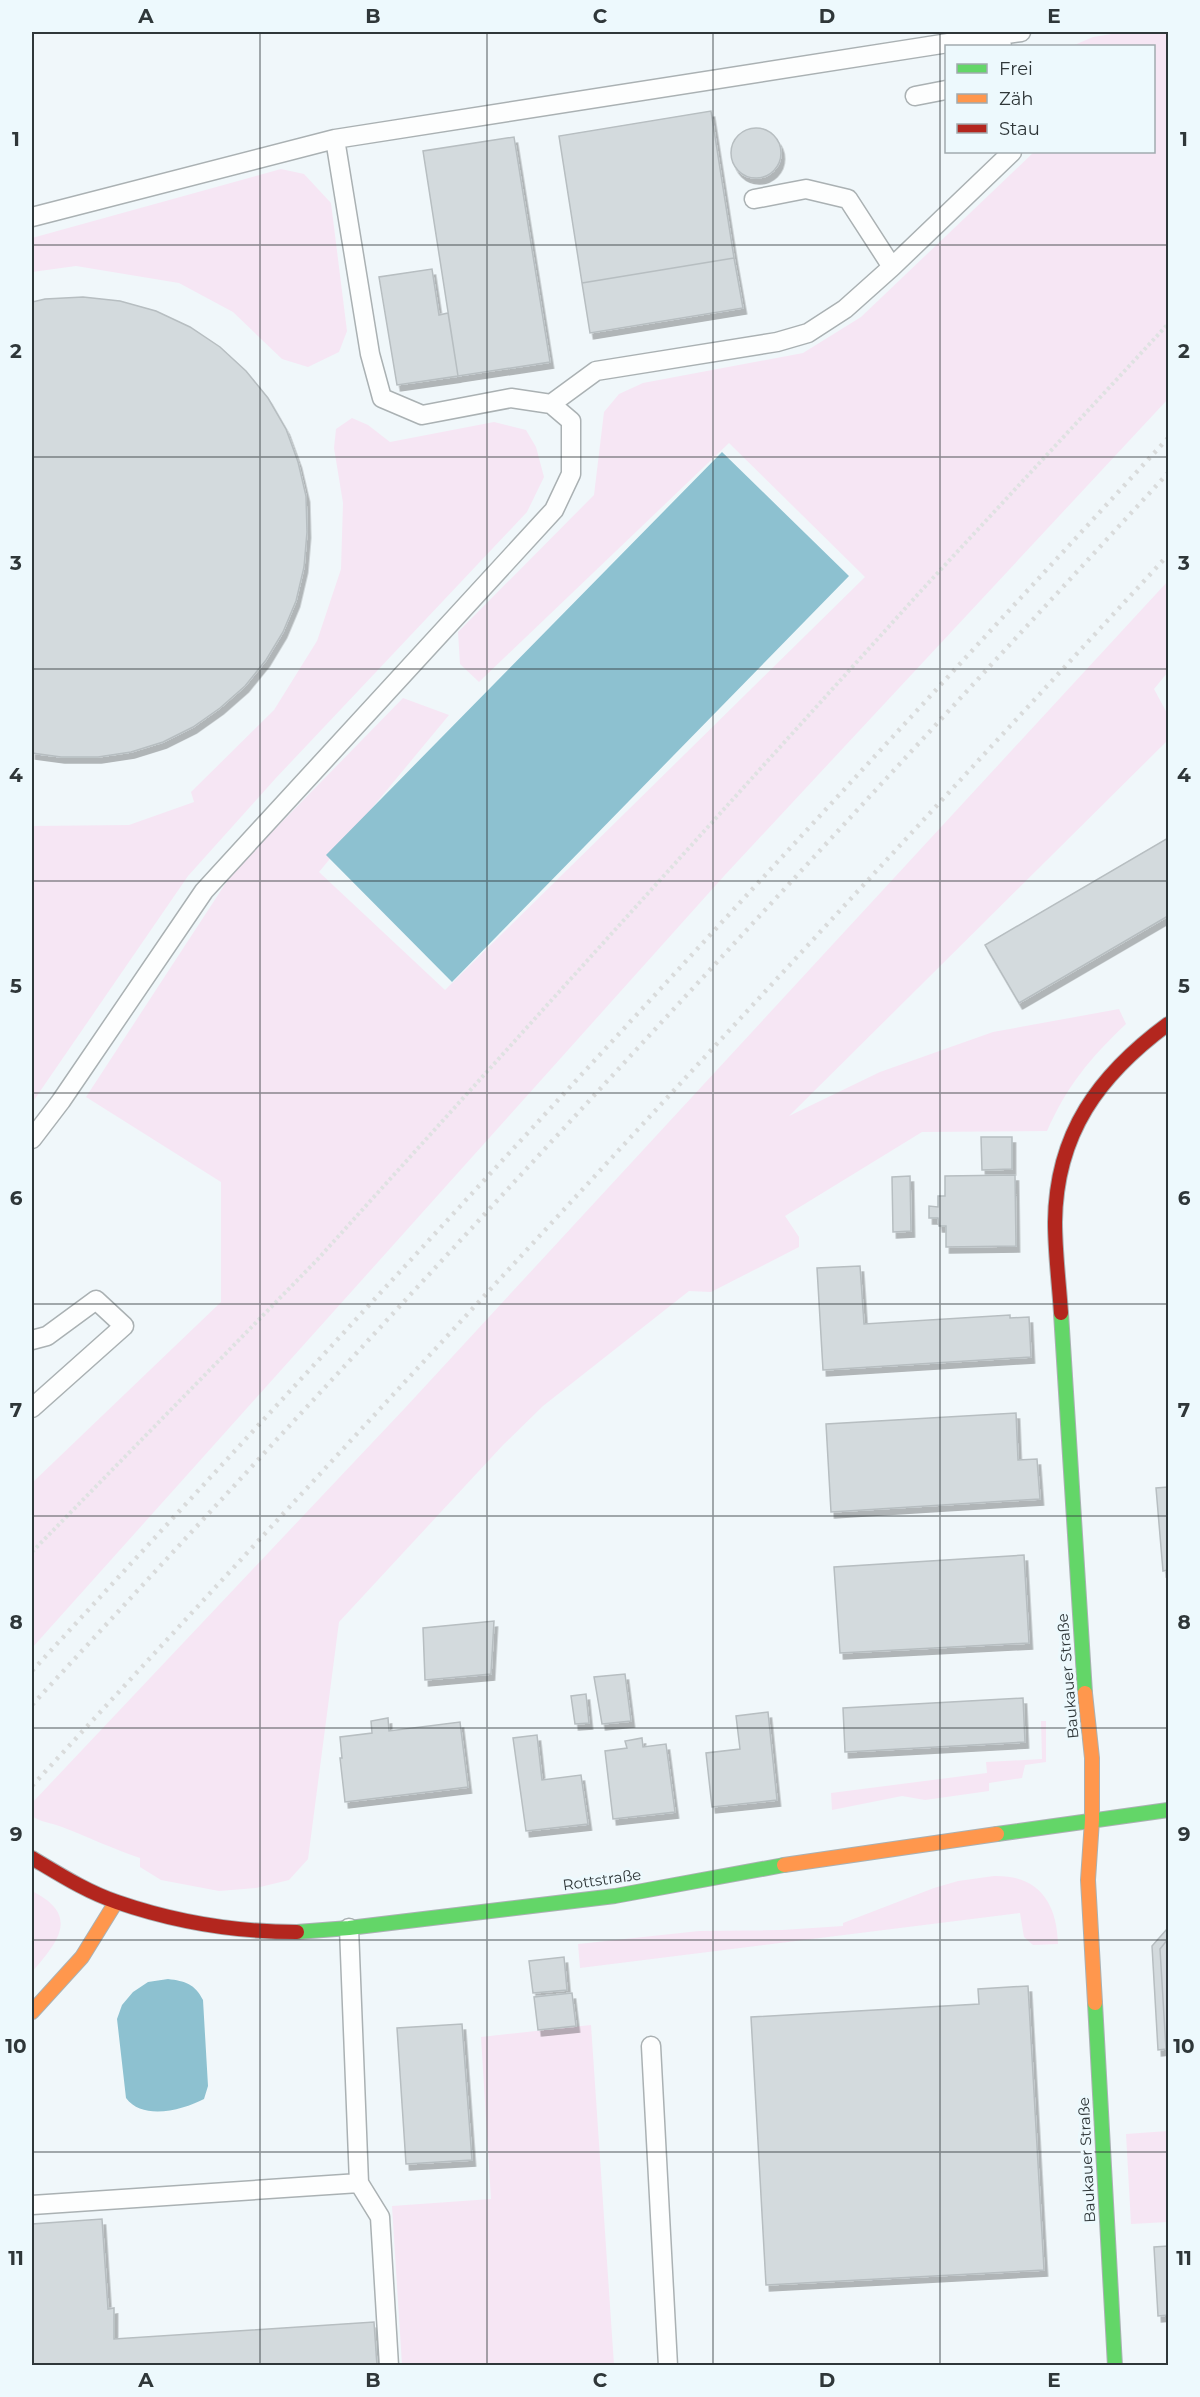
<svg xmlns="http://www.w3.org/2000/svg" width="1200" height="2397" viewBox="0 0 1200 2397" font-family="Montserrat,sans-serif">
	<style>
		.green { fill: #f6e6f4 }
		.water { fill: #8dc1d0 }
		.building { fill: #d3dadd; stroke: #b7bec1; stroke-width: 1.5; filter: url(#shadow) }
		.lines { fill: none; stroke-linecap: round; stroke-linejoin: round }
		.lane-casing { stroke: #aab1b3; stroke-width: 21 }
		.fast-casing { stroke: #aab1b3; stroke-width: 16 }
		.slow-casing { stroke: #aab1b3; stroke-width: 16 }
		.jam-casing { stroke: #aab1b3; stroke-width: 16 }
		.path { stroke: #dfe2e2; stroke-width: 4; stroke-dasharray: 3 3; stroke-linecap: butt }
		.lane { stroke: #fdfefe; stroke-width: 18 }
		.fast { stroke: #63d668; stroke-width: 14 }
		.slow { stroke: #ff974d; stroke-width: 14 }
		.jam { stroke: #b3261e; stroke-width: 14 }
		.rail { stroke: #d9dbdb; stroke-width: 4.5; stroke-dasharray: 3 6; stroke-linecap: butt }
		.grid { fill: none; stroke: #2f3739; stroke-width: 1.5; stroke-opacity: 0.55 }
		.labels { text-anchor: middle; stroke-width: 6; stroke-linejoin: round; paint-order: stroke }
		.street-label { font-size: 15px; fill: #2f3739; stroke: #edf9fd }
		.neatline { fill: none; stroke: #2f3739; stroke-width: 2 }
		.grid-label { font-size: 20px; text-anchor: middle; font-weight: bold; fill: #2f3739 }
	</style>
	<defs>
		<filter id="shadow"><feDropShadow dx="3.5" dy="6" stdDeviation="0" flood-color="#0004"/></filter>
	</defs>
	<rect width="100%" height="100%" fill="#f0f7fa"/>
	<!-- green -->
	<path class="green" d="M1124,32H1168V399L724,876L32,1648V1483L221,1302V1182L86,1097L233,872L403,698L449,715L319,872L445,990L865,577L729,443L479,682L460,664L458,632L594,495L604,412L619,394L643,383L803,353L861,317L1034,152H1154V46H1072L1093,37Z
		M281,169L304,174L331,203L347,331L339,352L308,367L282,359L233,312L179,283L76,266L32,272V238Z
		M352,418L368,425L390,442L494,422L526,430L536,447L544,477L527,512L275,779L188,876L32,1103V826L129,825L194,802L191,792L274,710L317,641L341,569L343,503L334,448L336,429Z
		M1168,581V672L1154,689L1168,715V740L789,1116L880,1072L993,1032L1119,1009L1126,1024C1090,1058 1067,1086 1047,1131L922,1132L785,1216L799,1237V1247L711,1292L689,1291L543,1406L503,1445L339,1622L308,1859L289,1880L256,1888L219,1891L161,1880L140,1867V1858C113,1849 88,1837 62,1827C50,1822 42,1823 32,1816V1803L405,1408Z
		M1041,1721H1046V1762L1025,1765L1022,1778L989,1783V1791L925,1800L902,1796L832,1810L831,1793L987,1773L986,1762L1042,1759Z
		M994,1876C1038,1875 1057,1902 1058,1944L1033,1945L1024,1937L1020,1913L580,1968L578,1944L699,1931L782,1930L843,1926V1923L934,1888L958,1881Z
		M32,1891C80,1915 59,1941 32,1972Z
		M591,2025L614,2365H402L392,2206L491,2199L481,2037Z
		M1168,2131V2222L1131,2224L1126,2134Z"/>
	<!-- water -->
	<path class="water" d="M722,452L849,576L452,982L326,855Z
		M168,1979C185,1981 195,1984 203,2000L208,2086L204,2099C183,2110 143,2121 126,2098L117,2019L122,2005L133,1992L148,1982Z"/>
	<!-- building -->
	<path class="building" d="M711,111L734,258L582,283L559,136Z
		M731 153a25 25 0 1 1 50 0a25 25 0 1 1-50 0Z
		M514,137L550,362L458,376L423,151Z
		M734,258L743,308L590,333L582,283Z
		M432,269L439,315L448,313L458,376L397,385L379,277Z
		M83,297L120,301L156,311L190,327L220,347L246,371L268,398L286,429L298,462L306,496L307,532L304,567L296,601L283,632L266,660L245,686L220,708L193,727L163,742L131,752L98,757H61L32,753V302L45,299Z
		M1168,838V916L1019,1003L985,945Z
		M981,1137H1012V1169L982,1170Z
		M1015,1175L1016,1246L946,1247V1226H939L938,1218H929V1206L938,1207V1196H945V1176Z
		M910,1176L911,1231L893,1232L892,1177Z
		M860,1266L864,1324L1010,1315V1318L1029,1317L1031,1357L823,1370L817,1268Z
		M1016,1413L1018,1460L1037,1459L1040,1499L831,1512L826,1424Z
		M1168,1487V1570L1163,1571L1156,1488Z
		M1024,1555L1029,1643L840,1653L834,1567Z
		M494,1621L491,1674L425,1680L423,1628Z
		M625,1674L631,1721L602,1724L594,1677Z
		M586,1694L589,1723L575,1724L571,1696Z
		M1023,1698L1025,1742L845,1752L843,1708Z
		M768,1712L777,1800L712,1807L706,1753L740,1749L736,1716Z
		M388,1718L389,1731L460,1722L468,1787L345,1802L340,1758H342L340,1737L372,1733L371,1721Z
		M537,1735L542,1780L581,1775L588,1824L526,1831L513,1738Z
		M642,1738L643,1747L666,1744L675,1812L613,1819L605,1751L627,1748L625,1741Z
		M1167,1929H1168V1939L1160,1949L1166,2049L1158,2050L1152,1946Z
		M1168,1939V2049H1166L1160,1949Z
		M564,1957L567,1990L533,1993L529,1961Z
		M1028,1986L1044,2270L766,2285L751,2017L979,2004L978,1989Z
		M572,1993L576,2026L538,2030L534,1997Z
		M462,2024L472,2160L406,2164L397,2028Z
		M102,2219L108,2309L114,2308V2339L374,2322L377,2366H32V2224Z
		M1168,2246V2315L1158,2316L1154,2247Z"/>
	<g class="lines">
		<defs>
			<path id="lane" d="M993,36L1021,32
				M915,96L946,90
				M32,217L335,139
				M892,267L1012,152
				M551,404L511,398L422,415L382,398L370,354L335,139L993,36L1002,46
				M32,1139L61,1101L204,891L554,510L571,474V421L551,404L596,371L777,342L808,333L845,309L892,267L848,199L806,189L754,199
				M32,1340L47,1336L96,1300L124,1326L32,1408
				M651,2046L668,2366
				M359,2183L380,2217L389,2366
				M32,2205L359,2183L349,1928"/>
			<path id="fast" d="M1061,1313L1085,1693
				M997,1834L1168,1810
				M297,1932L349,1928L615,1896L784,1865
				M1095,2003L1115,2366"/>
			<path id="slow" d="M1085,1693L1092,1758V1820L1088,1880L1095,2003
				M784,1865L997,1834
				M32,2012L82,1957L116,1902"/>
			<path id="jam" d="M1061,1313C1059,1283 1055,1252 1055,1222C1056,1133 1099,1075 1168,1024
				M32,1858C59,1874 87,1892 117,1902C175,1922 236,1932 297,1932"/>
		</defs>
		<!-- lane casing -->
		<use href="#lane" class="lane-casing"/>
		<!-- fast casing -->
		<use href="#fast" class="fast-casing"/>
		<!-- slow casing -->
		<use href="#slow" class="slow-casing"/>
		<!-- jam casing -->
		<use href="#jam" class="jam-casing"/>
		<!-- path -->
		<path class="path" d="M32,1552L317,1260L920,592L1168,324"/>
		<!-- lane -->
		<use href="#lane" class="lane"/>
		<!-- fast -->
		<use href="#fast" class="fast"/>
		<!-- slow -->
		<use href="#slow" class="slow"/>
		<!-- jam -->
		<use href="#jam" class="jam"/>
		<!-- rail -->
		<path class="rail" d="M32,1671L1168,438
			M32,1705L1168,473
			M32,1786L1168,555"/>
	</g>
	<!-- grid -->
	<path class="grid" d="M260,32V2366M487,32V2366M713,32V2366M940,32V2366M32,245H1168M32,457H1168M32,669H1168M32,881H1168M32,1093H1168M32,1304H1168M32,1516H1168M32,1728H1168M32,1940H1168M32,2152H1168"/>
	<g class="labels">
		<!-- street labels -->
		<g class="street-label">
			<text transform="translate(1068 1676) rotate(-95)" y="5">Baukauer Straße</text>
			<text transform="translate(602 1880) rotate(-8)" y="5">Rottstraße</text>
			<text transform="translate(1087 2160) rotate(-93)" y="5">Baukauer Straße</text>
		</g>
	</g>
	<!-- border -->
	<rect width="1200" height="2397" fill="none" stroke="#edf9fd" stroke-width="66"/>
	<!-- legend -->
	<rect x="945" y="45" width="210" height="108" fill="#edf9fd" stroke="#a1abaf" stroke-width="1.5"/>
	<rect x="957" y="64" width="30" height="9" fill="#63d668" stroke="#a1abaf" stroke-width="1.5"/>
	<text x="999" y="75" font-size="18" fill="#2f3739">Frei</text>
	<rect x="957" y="94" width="30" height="9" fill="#ff974d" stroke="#a1abaf" stroke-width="1.5"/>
	<text x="999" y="105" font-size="18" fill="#2f3739">Zäh</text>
	<rect x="957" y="124" width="30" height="9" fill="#b3261e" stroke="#a1abaf" stroke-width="1.5"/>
	<text x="999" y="135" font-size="18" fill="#2f3739">Stau</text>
	<rect x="33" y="33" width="1134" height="2331" class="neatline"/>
	<g class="grid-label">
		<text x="146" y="23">A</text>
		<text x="373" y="23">B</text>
		<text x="600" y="23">C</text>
		<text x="827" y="23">D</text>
		<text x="1054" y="23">E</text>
		<text x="16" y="146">1</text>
		<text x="1184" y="146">1</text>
		<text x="16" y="358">2</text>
		<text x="1184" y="358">2</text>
		<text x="16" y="570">3</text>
		<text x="1184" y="570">3</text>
		<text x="16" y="782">4</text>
		<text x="1184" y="782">4</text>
		<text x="16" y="993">5</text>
		<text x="1184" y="993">5</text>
		<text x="16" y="1205">6</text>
		<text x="1184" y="1205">6</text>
		<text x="16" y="1417">7</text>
		<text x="1184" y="1417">7</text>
		<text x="16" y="1629">8</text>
		<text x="1184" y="1629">8</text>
		<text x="16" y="1841">9</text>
		<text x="1184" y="1841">9</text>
		<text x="16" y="2053">10</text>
		<text x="1184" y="2053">10</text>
		<text x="16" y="2265">11</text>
		<text x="1184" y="2265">11</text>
		<text x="146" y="2387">A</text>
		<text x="373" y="2387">B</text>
		<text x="600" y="2387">C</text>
		<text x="827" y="2387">D</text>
		<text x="1054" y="2387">E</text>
	</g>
</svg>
